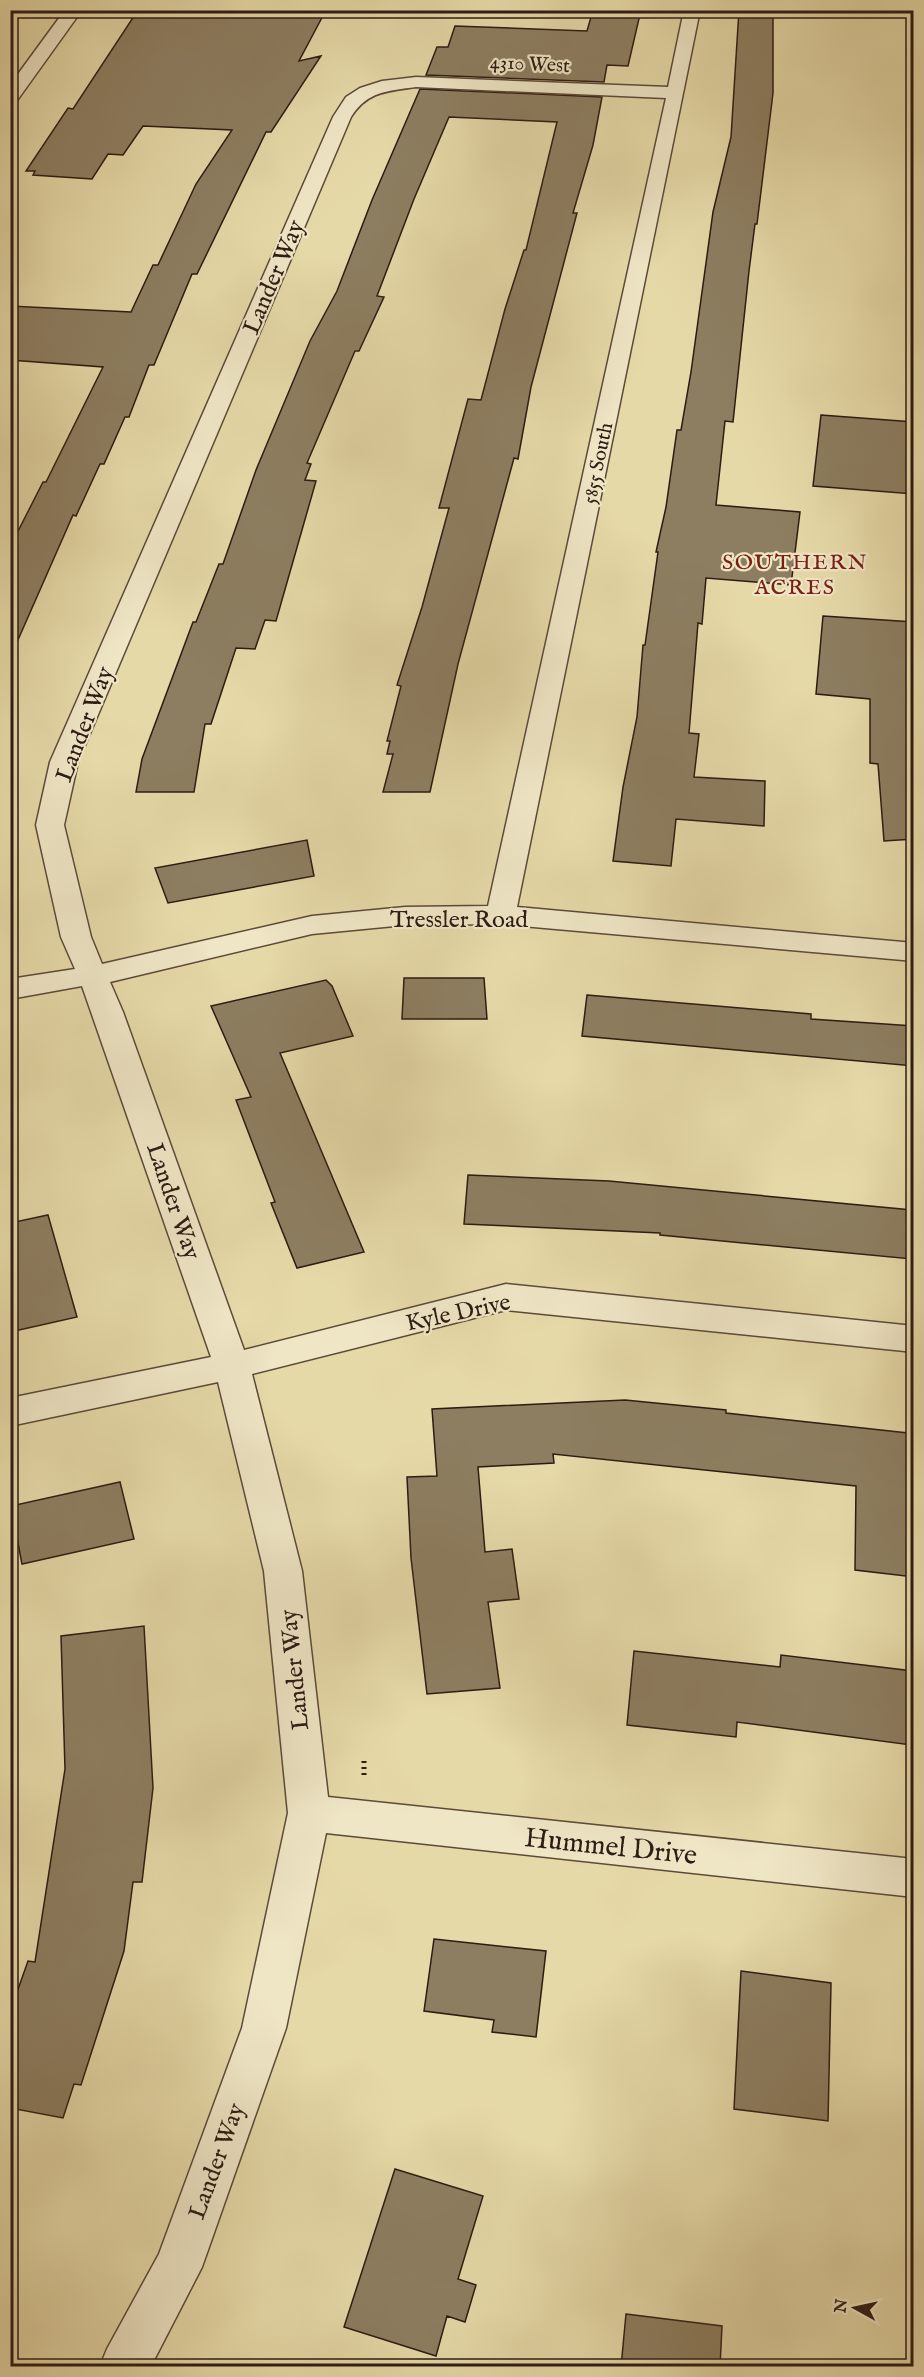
<svg xmlns="http://www.w3.org/2000/svg" width="924" height="2377" viewBox="0 0 924 2377" font-family="'IM FELL English',serif">
	<style>
		.building { fill: #8d7e61; stroke: #2d1b14; stroke-width: 1.5 }
		.lines { fill: none; stroke-linecap: round; stroke-linejoin: round }
		.minor-casing { stroke: #5b4a39; stroke-width: 3 }
		.path { stroke: #2d1b14; stroke-width: 5; stroke-dasharray: 2 4; stroke-linecap: butt }
		.minor { fill: #efe6c6; fill-rule: evenodd }
		.labels { text-anchor: middle; stroke-width: 4.5; stroke-linejoin: round; paint-order: stroke }
		.far-street-label { font-size: 20px; fill: #2d1b14; stroke: #efe6c6 }
		.far-neighbourhood-label { font-size: 22px; letter-spacing: 1.5px; fill: #7a1f14; stroke: #efe6c6 }
		.street-label { font-size: 24px; fill: #2d1b14; stroke: #efe6c6 }
		.near-street-label { font-size: 28px; fill: #2d1b14; stroke: #efe6c6 }
	</style>
	<rect width="100%" height="100%" fill="#e6d9a8"/>
	<filter id="stains"><feTurbulence type="fractalNoise" baseFrequency=".00333" numOctaves="4"/><feColorMatrix values="0 0 0 0 .2 0 0 0 0 .09 0 0 0 0 .02 0 0 0 .5 -.17"/></filter>
	<radialGradient id="worn" r=".72"><stop offset=".6" stop-color="#630" stop-opacity="0"/><stop offset="1" stop-color="#630" stop-opacity=".3"/></radialGradient>
	<!-- building -->
	<path class="building" d="M138,10H326L299,61L321,56L271,132H266L197,274H192L154,365H149L129,417H125L104,464H100L76,516L73,515L10,658V547L43,482H46L103,367L10,360V306L131,312L153,265H158L196,184L232,130L143,126L123,155L108,154L92,179L33,175L35,171H26L68,108L73,109Z
		M593,10H641L628,66L607,65L604,82L426,75L437,47H448L455,26L587,31Z
		M739,10H773V93L757,224H755L749,271L733,422L725,421L716,505L800,512L791,585L706,578L702,624L698,623L689,733L699,734L694,777L765,781L764,826L676,819L671,866L613,861L623,787L637,717L643,645H645L658,552H656L666,507L677,430H681L691,372L713,212L731,137Z
		M420,89L602,97L593,145L573,213H577L531,387L518,459L514,458L458,664L430,792H383L393,754H387L390,741H387L401,686L397,685L422,607L449,508H439L468,399L481,400L505,309L524,250H526L557,122L449,117L414,199L377,296L384,297L359,351H355L307,463L311,464L305,480L316,481L276,621L265,620L255,649L236,648L211,724H205L194,792H136L142,759L193,622H196L219,564H223L256,470L310,341L337,291L372,200Z
		M821,415L914,422V494L813,486Z
		M823,616L914,622V839L884,841L878,764L870,763V699L816,694Z
		M307,840L314,876L168,903L155,868Z
		M404,978H484L487,1019H402Z
		M326,980L332,986L353,1036L280,1053L364,1252L297,1268L271,1203L275,1202L236,1100L251,1097L211,1006Z
		M587,995L811,1014V1019L914,1026V1066L582,1036Z
		M468,1175L609,1181L912,1210V1259L660,1235V1233L464,1224Z
		M48,1215L77,1317L10,1332V1223Z
		M625,1400L726,1410V1413L908,1433L909,1498L914,1499V1577L855,1570L856,1486L553,1454L554,1463L478,1467L485,1552L512,1549L519,1599L488,1602L500,1688L427,1694L411,1558L407,1477L437,1476L432,1409Z
		M120,1482L134,1539L22,1564L11,1506Z
		M144,1626L153,1788L142,1882H133L124,1951L81,2085L74,2084L63,2118L10,2108V2012L28,1961L35,1962L65,1769L61,1636Z
		M634,1651L780,1667L781,1655L913,1671L911,1745L737,1722L736,1737L627,1725Z
		M434,1939L546,1951L536,2037L492,2032L494,2020L424,2011Z
		M741,1971L831,1983L828,2121L734,2109Z
		M395,2169L483,2196L458,2279L476,2285L465,2322L447,2316L436,2356L344,2327Z
		M626,2314L722,2326L720,2367H621Z"/>
	<g class="lines">
		<defs>
			<path id="minor" d="M65,10H82L16,102L10,103V85Z
				M684,10H700L517,907L914,943V961L501,924L405,925L312,934L110,982L123,1012L244,1350L506,1284L914,1326V1352L506,1310L252,1374L302,1571L328,1797L914,1859V1897L326,1833L286,2028L202,2267L151,2366H100L107,2349L159,2254L242,2028L288,1813L264,1571L218,1382L10,1426V1398L211,1357L82,986L10,999V979L75,969L61,937L36,825L50,762L333,117L346,97L360,88L382,81L416,77L668,87ZM416,87L666,98L488,906L405,907L312,916L102,964L91,937L64,825L78,762L351,117C367,91 388,91 416,87Z"/>
		</defs>
		<!-- minor casing -->
		<use href="#minor" class="minor-casing"/>
		<!-- path -->
		<path class="path" d="M364,1761V1776"/>
		<!-- minor -->
		<use href="#minor" class="minor"/>
	</g>
	<g class="labels">
		<!-- far-street labels -->
		<g class="far-street-label">
			<text transform="translate(530 63) rotate(3)" y="7">4310 West</text>
			<text transform="translate(597 463) rotate(-78)" y="7">5855 South</text>
		</g>
		<!-- far-neighbourhood labels -->
		<g class="far-neighbourhood-label">
			<text x="795" y="569">SOUTHERN<tspan x="795" dy="25">ACRES</tspan></text>
		</g>
		<!-- street labels -->
		<g class="street-label">
			<text transform="translate(273 277) rotate(-67)" y="8">Lander Way</text>
			<text transform="translate(84 724) rotate(-69)" y="8">Lander Way</text>
			<text x="459" y="927">Tressler Road</text>
			<text transform="translate(174 1201) rotate(71)" y="8">Lander Way</text>
			<text transform="translate(458 1312) rotate(-12)" y="8">Kyle Drive</text>
			<text transform="translate(294 1670) rotate(-96)" y="8">Lander Way</text>
			<text transform="translate(216 2161) rotate(-70)" y="8">Lander Way</text>
		</g>
		<!-- near-street labels -->
		<g class="near-street-label">
			<text transform="translate(611 1845) rotate(6)" y="10">Hummel Drive</text>
		</g>
	</g>
	<!-- margin -->
	<rect width="924" height="2377" fill="none" stroke="#e6d9a8" stroke-width="36"/>
	<rect x="12" y="12" width="900" height="2353" fill="none" stroke="#2d1b14" stroke-width="3"/>
	<rect x="18" y="18" width="888" height="2341" fill="none" stroke="#2d1b14" stroke-width="1.5"/>
	<!-- north arrow -->
	<g transform="translate(855 2308) rotate(278)" stroke="#efe6c6" stroke-width="4.5" paint-order="stroke">
	<path d="M0-4.5L10 22L0 15L-10 22Z" fill="#2d1b14"/>
	<text y="-9" font-size="16" font-weight="bold" text-anchor="middle" fill="#2d1b14">N</text>
	</g>
	<rect width="100%" height="100%" filter="url(#stains)"/>
	<rect width="100%" height="100%" fill="url(#worn)"/>
</svg>
